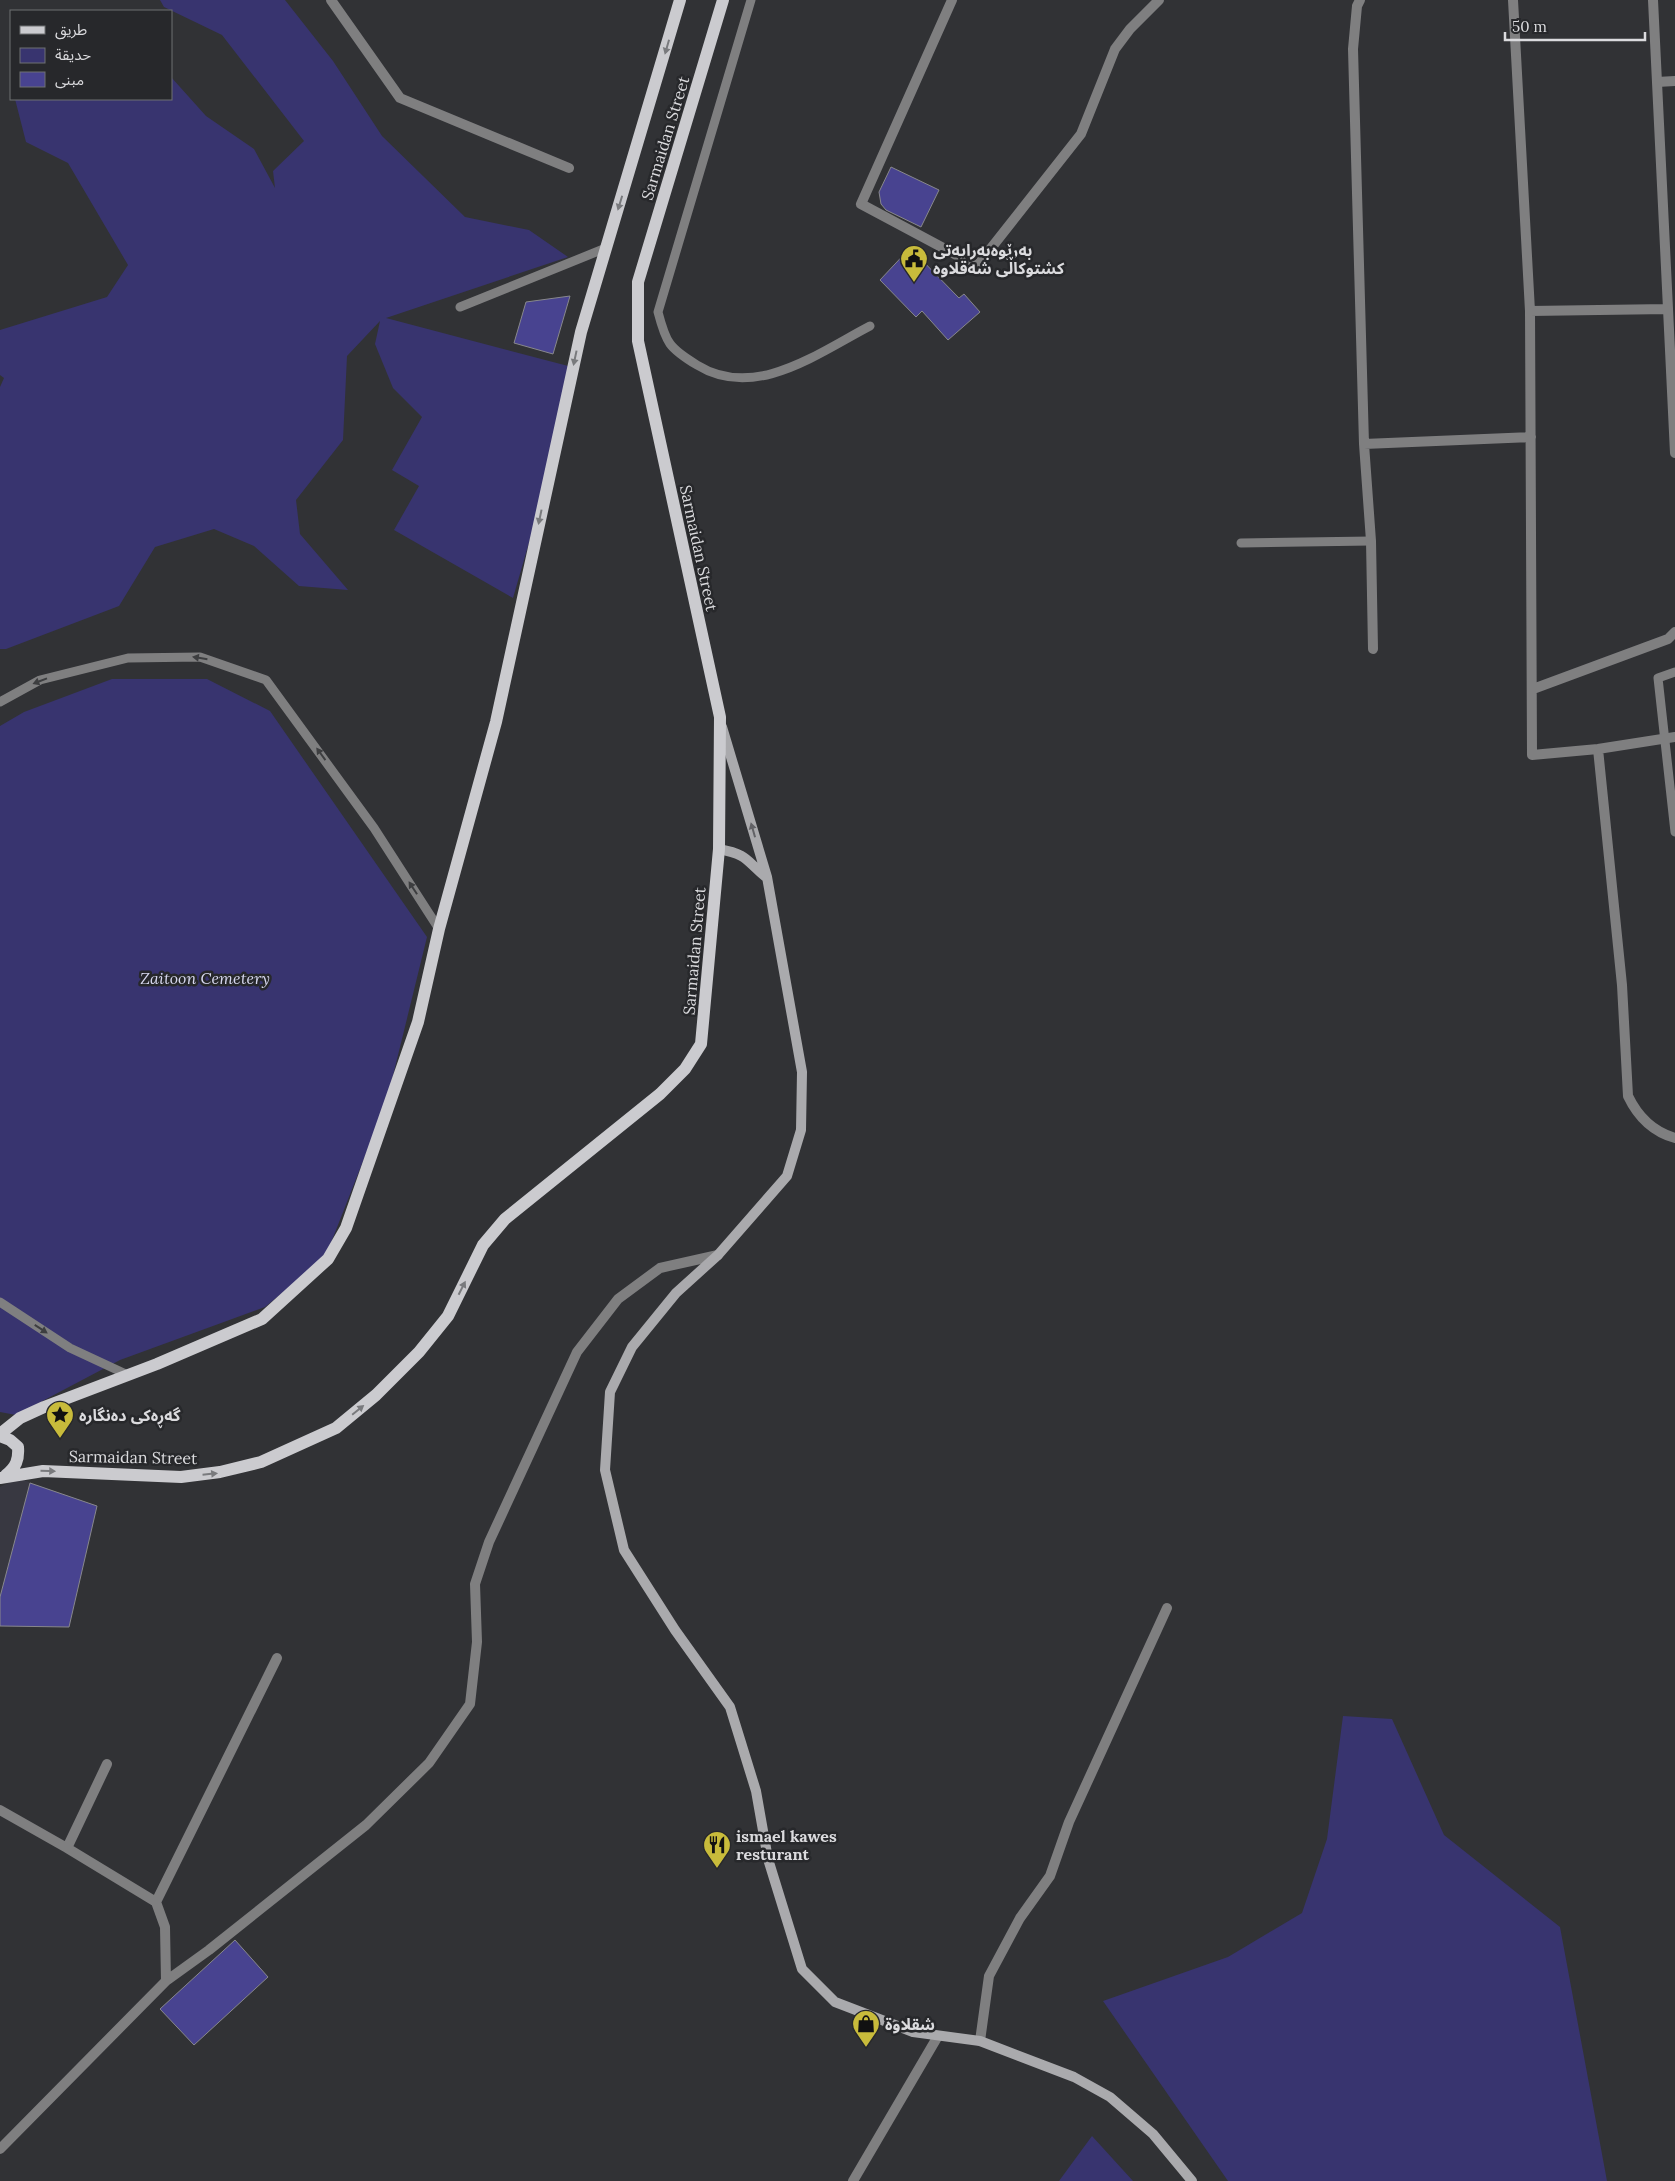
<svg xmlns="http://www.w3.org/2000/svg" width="1675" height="2181" viewBox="0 0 1675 2181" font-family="Lora,'Noto Sans Arabic',serif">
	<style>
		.built { fill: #383841 }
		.green { fill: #38346f }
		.building { fill: #484390; stroke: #88888c }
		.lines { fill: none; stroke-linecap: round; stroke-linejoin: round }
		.lane { stroke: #7f7f80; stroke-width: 9 }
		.street { stroke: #7f7f80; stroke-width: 10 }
		.secondary { stroke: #aaaaad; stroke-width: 10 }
		.primary { stroke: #cbcbcf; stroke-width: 12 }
		.oneway { fill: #797a7d }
		.oneway2 { fill: #3d3e40 }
		.oneway3 { fill: #626266 }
		.labels { text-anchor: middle; stroke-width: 5; stroke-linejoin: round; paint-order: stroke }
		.street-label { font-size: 16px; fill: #dbdbde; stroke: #27282b }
		.poi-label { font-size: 16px; font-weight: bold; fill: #dbdbde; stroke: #27282b; text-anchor: start }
		.park-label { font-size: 16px; font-style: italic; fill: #d7d8ef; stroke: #27282b }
	</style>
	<rect width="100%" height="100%" fill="#313235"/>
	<!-- built -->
	<path class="built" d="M18,1478L97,1506L69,1627L0,1626V1487Z"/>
	<!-- green -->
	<path class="green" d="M160,0H285L333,61L382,136L465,217L529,230L568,257L386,318L572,367L554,456L513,598L394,530L419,486L392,470L422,417L393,388L375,344L380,321L347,356L343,440L296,500L300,534L348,590L299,586L254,546L214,529L155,547L119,606L6,649H0V387L4,378L0,375V330L107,297L128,265L68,163L26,142L15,99H171V77L206,116L254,149L275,188L273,171L304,141L222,35L164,7Z
		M112,679H207L270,711L427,937L387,1100L325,1258L265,1307L120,1360L16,1415L0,1412V726L24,712Z
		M1343,1716L1392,1719L1444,1835L1560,1927L1607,2181H1228L1103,2001L1228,1957L1302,1913L1327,1839Z
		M1092,2136L1133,2181H1059Z"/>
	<!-- building -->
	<path class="building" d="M891,167L939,190L921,227L886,210L881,204L879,192Z
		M910,248L959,298L964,294L980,312L948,340L922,311L916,317L880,280Z
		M570,296L553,354L514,343L526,302Z
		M30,1483L97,1506L69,1627L0,1626V1597Z
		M235,1940L268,1977L194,2045L160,2009Z"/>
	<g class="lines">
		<!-- lane -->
		<path class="lane" d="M751,0L658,312C666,343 669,348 697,365C755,401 818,353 870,326
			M460,307L606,248
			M1241,543L1371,541
			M1675,672L1658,678L1675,832
			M0,702L40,680L128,658L200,657L266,680L374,828L439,929
			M0,1302L70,1348L128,1375"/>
		<!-- street -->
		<path class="street" d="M331,0L400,98L569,168
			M952,0L861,204L977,266L1081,134L1115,49L1130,29L1159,0
			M1360,0L1357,6L1353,49L1364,444
			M1513,0L1530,311L1532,755L1598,749L1675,737
			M1653,0L1675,453
			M1657,82L1675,81
			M1530,311L1668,309
			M1373,649L1371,541L1364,444L1531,437
			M1533,689L1668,639L1675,632
			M1598,749L1622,985L1628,1096C1638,1117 1654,1132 1675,1138
			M0,1810L67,1848L156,1902L165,1927L166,1981
			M67,1848L107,1764
			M156,1902L277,1658
			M980,2041L989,1976L1020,1918L1050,1876L1069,1822L1167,1608
			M0,2149L166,1981L209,1950L366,1825L429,1763L470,1704L477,1642L475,1584L489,1542L577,1352L618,1299L660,1268L718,1255
			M853,2181L938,2036"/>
		<!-- secondary -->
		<path class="secondary" d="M722,727L767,877L802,1072L801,1130L787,1176L718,1255L676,1293L632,1347L610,1392L605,1470L624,1550L675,1630L730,1707L756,1791L768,1859L802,1969L835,2002L913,2032L980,2041L1074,2077L1110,2097L1153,2134L1192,2181
			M719,849C749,855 745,860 766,877"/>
		<!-- primary -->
		<path class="primary" d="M0,1434L20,1418L44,1407L157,1364L262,1319L328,1259L346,1228L418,1022L439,929L496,722L581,332L680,0
			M0,1436L10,1440L18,1447C19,1460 16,1467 6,1475
			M0,1478L43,1471L181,1477L220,1472L261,1462L336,1428L376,1395L419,1352L448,1316L483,1245L505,1219L660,1094L685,1069L701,1044L719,849L720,717L638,341V282L723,0"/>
	</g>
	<!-- one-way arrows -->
	<defs><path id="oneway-solid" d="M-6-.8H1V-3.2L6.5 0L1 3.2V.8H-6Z" transform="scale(1.25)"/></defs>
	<g class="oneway">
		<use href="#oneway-solid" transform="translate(667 47) rotate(106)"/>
		<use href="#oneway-solid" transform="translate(620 203) rotate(107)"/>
		<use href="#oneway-solid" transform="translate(575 358) rotate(102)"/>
		<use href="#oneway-solid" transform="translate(540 517) rotate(102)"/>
		<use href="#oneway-solid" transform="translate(462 1288) rotate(-63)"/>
		<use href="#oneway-solid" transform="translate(358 1410) rotate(-39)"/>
		<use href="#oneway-solid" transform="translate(48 1471) rotate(1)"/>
		<use href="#oneway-solid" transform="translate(210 1474) rotate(-6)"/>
	</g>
	<g class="oneway2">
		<use href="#oneway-solid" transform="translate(200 658) rotate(-171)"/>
		<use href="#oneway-solid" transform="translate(40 681) rotate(159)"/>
		<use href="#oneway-solid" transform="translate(321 754) rotate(-126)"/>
		<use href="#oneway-solid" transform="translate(413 888) rotate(-123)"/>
		<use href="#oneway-solid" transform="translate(41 1329) rotate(33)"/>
	</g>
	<use class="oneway3" href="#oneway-solid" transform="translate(753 830) rotate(-106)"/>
	<!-- icons -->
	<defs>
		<symbol id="civic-pin" viewBox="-11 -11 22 30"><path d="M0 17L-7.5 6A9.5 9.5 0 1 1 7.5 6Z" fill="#c8bb3b" stroke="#27282b"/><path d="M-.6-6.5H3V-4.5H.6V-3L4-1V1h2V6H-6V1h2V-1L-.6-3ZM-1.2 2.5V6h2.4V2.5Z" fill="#111"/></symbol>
		<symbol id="sight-pin" viewBox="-11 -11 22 30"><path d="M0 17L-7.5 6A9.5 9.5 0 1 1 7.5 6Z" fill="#c8bb3b" stroke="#27282b"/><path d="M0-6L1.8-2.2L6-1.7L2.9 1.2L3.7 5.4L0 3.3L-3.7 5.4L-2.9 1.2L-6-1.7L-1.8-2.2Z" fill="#111"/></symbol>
		<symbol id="restaurant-pin" viewBox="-11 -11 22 30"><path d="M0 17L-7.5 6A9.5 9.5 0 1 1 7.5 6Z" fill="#c8bb3b" stroke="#27282b"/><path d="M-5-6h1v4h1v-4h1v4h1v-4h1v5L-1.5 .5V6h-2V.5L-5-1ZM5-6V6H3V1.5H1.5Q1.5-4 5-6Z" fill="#111"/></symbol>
		<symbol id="shop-pin" viewBox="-11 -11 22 30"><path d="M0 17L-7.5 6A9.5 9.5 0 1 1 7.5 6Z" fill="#c8bb3b" stroke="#27282b"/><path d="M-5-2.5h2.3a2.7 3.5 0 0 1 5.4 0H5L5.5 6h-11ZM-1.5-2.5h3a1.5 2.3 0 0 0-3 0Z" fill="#111"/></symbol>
	</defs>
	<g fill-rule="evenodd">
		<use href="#civic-pin" x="898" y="243" width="32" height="43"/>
		<use href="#sight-pin" x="44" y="1399" width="32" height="43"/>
		<use href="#restaurant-pin" x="701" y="1829" width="32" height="43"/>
		<use href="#shop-pin" x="850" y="2008" width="32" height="43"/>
	</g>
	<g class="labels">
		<!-- street labels -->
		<g class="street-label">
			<text transform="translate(665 138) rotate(-73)" y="6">Sarmaidan Street</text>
			<text transform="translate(699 548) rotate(78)" y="6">Sarmaidan Street</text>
			<text transform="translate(694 951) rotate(-85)" y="6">Sarmaidan Street</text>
			<text transform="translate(133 1457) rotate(1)" y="6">Sarmaidan Street</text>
		</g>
		<!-- poi labels -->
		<g class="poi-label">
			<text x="933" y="256">بەڕێوەبەرایەتی<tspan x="933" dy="18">کشتوکاڵی شەقلاوە</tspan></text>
			<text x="79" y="1421">گەڕەکی دەنگارە</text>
			<text x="736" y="1842">ismael kawes<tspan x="736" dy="18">resturant</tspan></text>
			<text x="885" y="2030">شقلاوة</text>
		</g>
		<!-- park labels -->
		<g class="park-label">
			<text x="205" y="984">Zaitoon Cemetery</text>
		</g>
	</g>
	<!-- legend -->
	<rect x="10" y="10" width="162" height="90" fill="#27282b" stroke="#6f7073"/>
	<rect x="20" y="26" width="25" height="8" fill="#cbcbcf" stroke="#6f7073"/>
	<text x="55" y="35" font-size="15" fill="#dbdbde">طريق</text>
	<rect x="20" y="48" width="25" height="15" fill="#38346f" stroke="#6f7073"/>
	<text x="55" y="60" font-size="15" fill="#dbdbde">حديقة</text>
	<rect x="20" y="72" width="25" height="15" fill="#484390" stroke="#6f7073"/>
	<text x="55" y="85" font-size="15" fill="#dbdbde">مبنى</text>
	<!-- scale -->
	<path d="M1505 32v8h140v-8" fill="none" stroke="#dbdbde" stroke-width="2.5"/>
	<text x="1512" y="32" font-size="15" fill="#dbdbde" stroke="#27282b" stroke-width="4" paint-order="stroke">50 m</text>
</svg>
